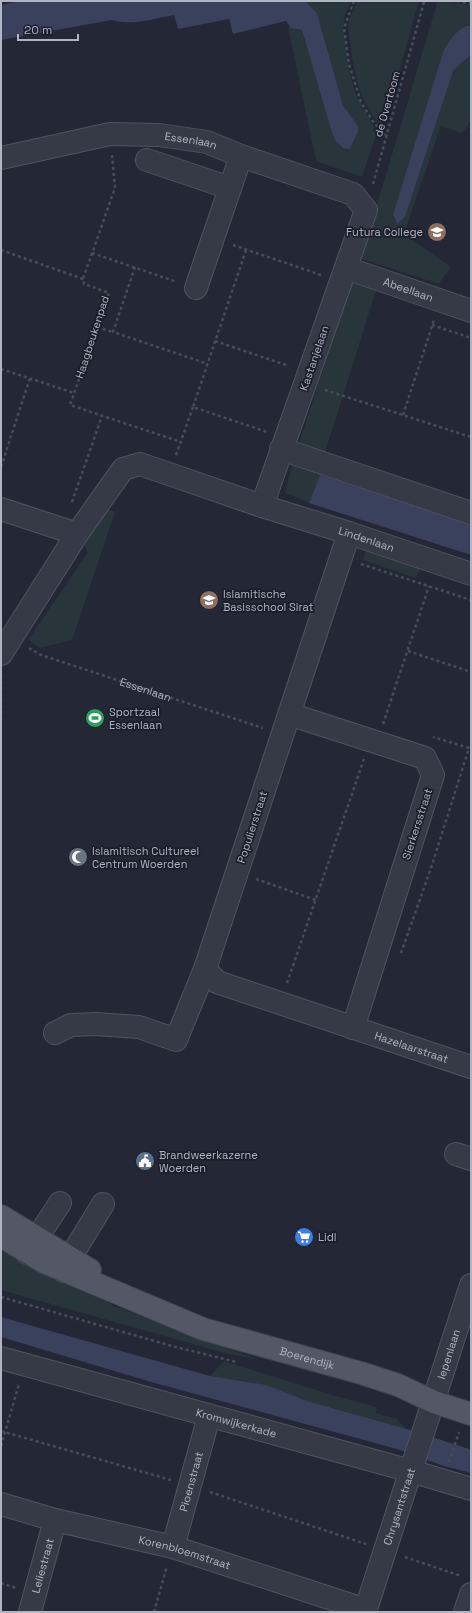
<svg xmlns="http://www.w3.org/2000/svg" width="472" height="1613" viewBox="0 0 472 1613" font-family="'Space Grotesk',sans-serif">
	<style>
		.green { fill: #28353a }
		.water { fill: #39415d }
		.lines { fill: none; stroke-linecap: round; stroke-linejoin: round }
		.minor-casing { stroke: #515461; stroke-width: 24 }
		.major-casing { stroke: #3f4350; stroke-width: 24 }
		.path { stroke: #445056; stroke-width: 2.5; stroke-dasharray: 3 3; stroke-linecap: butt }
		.minor { stroke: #363a46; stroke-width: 22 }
		.major { stroke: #545866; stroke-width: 22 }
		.labels { text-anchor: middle; stroke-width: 3.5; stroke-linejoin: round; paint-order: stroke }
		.street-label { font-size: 11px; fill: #b1b4c3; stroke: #1b1f2b }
		.poi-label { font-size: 11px; fill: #b1b4c3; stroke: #1b1f2b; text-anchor: start }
	</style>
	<rect width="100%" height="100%" fill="#232736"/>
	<!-- green -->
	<path class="green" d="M305,1H352L345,15L343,26L349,70L356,95L377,132L362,177L316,161L288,27L302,30L331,130L335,140L350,149L358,132V126L343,105L317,13Z
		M357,1H419L385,122L382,124C376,123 373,116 370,111C354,86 352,56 348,27L349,20Z
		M427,1H448L471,6V26H466L447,44L443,52L393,218L397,223L405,217L451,78L458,65L471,55V121L462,133L441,126L404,234L451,267L439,284L359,258L383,185L437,3Z
		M353,276L378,284L324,456L298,447Z
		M292,465L320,475L309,503L285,493Z
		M107,509L115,512L72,640L40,648L28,640L88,552L84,544Z
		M366,550L420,568L416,578L363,560Z
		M1,1241L32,1261L114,1306L259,1360L228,1354L1,1290Z
		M224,1361L332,1395L377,1407L376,1413L397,1419L405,1428L307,1401L210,1376Z"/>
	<!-- water -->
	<path class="water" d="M20,1H305L317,13L343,105L358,126V132L350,149L343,148L335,140L331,130L302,30L291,28L286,21L233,34L229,19L178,29L174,15C153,19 132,26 112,20L1,40V5Z
		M466,26H471V55L459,65L453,72L405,217L397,224L393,215L443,52C448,41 455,32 466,26Z
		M320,475L471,525V555L309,503Z
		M1,1317L210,1376L266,1385L307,1401L404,1428L469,1449L471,1450V1473L444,1466L397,1449L151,1382L1,1337Z"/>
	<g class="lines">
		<defs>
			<g id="minor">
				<path id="s2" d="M1,158L110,134L159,135L207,142L241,156L353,194L366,210L262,506"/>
				<path d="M147,160L230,188"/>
				<path id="s3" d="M346,268L471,311"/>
				<path d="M196,288L241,156"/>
				<path d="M281,449L471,513"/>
				<path d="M1,509L77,534"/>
				<path id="s4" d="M349,533L205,969L217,982L471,1067"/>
				<path id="s5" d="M1,654L77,534L123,469L140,464L262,506L349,533L471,574"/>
				<path d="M289,714L425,758L433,775L353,1028"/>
				<path d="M55,1033L71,1025L95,1024L139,1027L176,1040L205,969"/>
				<path d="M456,1154L471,1159"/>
				<path d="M27,1253L60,1203"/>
				<path d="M64,1271L70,1258L103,1204"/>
				<path id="s6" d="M1,1358L411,1471L471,1489"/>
				<path id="s7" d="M1,1504L55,1520L173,1547L366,1610"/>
				<path id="s8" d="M173,1547L209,1416"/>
				<path id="s9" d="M30,1612L55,1520"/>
				<path id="s10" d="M365,1612L471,1285"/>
				<path d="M465,1612L471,1594"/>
			</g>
			<g id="major">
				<path d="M1,1216L90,1270"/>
				<path id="s11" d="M1,1236L44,1262L203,1329L361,1373L398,1385L434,1402L471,1414"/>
			</g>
		</defs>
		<!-- minor casing -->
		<use href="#minor" class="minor-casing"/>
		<!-- major casing -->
		<use href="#major" class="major-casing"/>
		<!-- path -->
		<g class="path">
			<path d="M354,1L344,28L349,64L361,102L372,120L385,135"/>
			<path d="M457,1L471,4"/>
			<path d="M112,155L115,188L83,279L84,284L109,293L70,405L181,442"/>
			<path d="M373,184L424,2"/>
			<path d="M233,245L321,275"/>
			<path d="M1,250L83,279"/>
			<path d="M246,250L193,407L267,432"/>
			<path d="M92,253L177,282"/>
			<path d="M135,267L113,332L208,364"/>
			<path d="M432,325L471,338"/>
			<path d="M97,327L113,332"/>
			<path d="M215,341L289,366"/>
			<path d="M1,369L74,393"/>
			<path d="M325,390L471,437"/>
			<path d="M403,415L434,320"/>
			<path d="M176,455L193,407"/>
			<path d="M1,467L30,378"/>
			<path d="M72,502L102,416"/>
			<path d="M361,564L471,600"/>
			<path id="s1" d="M29,648L41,655L263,728"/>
			<path d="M408,651L471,672"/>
			<path d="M1,720V674"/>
			<path d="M383,724L429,586"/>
			<path d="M256,879L316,900"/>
			<path d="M401,953L432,865L469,748L433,737"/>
			<path d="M287,983L364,759"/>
			<path d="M1,1297L172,1346L236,1362"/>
			<path d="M1,1431L171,1480"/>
			<path d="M1,1446L19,1384"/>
			<path d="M449,1462L459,1432"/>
			<path d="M210,1492L366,1544"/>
			<path d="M405,1557L461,1576"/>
			<path d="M1,1583L16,1588"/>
			<path d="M154,1612L167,1566"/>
		</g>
		<!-- minor -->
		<use href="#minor" class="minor"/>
		<!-- major -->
		<use href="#major" class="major"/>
	</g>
	<!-- icons -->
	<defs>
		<symbol id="school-disc" viewBox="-11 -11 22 22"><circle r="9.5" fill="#8d6e63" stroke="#1b1f2b"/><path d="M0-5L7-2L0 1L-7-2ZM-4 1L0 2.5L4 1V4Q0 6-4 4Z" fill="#fff"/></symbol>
		<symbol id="stadium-disc" viewBox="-11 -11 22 22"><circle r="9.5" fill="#2e9e5b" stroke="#1b1f2b"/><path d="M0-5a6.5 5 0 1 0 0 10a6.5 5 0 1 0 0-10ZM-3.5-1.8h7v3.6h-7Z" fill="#fff"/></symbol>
		<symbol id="mosque-disc" viewBox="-11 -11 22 22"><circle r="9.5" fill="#6b7280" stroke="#1b1f2b"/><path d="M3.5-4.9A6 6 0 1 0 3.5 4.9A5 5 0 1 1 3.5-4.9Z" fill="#fff"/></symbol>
		<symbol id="civic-disc" viewBox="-11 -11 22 22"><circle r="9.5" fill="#5c6f8a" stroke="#1b1f2b"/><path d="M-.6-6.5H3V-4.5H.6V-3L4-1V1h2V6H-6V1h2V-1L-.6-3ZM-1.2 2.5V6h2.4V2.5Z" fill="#fff"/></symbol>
		<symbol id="supermarket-disc" viewBox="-11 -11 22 22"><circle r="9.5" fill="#3f7fe0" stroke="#1b1f2b"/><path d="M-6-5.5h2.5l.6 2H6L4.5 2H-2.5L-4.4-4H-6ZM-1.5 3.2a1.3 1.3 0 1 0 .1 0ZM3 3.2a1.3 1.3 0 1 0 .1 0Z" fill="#fff"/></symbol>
	</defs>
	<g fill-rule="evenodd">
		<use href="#school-disc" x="426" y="221" width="22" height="22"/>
		<use href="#school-disc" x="198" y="589" width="22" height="22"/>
		<use href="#stadium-disc" x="84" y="707" width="22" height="22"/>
		<use href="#mosque-disc" x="67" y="846" width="22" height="22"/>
		<use href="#civic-disc" x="134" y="1150" width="22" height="22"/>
		<use href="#supermarket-disc" x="293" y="1226" width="22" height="22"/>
	</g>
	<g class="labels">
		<!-- street labels -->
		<g class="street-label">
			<text transform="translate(387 104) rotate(-74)" y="4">de Overtoom</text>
			<text dy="4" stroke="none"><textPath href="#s2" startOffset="193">Essenlaan</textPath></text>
			<text dy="4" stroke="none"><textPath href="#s3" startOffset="66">Abeellaan</textPath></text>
			<text transform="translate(92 337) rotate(-72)" y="4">Haagbeukenpad</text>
			<text transform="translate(314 358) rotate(-71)" y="4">Kastanjelaan</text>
			<text dy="4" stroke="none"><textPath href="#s5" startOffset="478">Lindenlaan</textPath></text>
			<text dy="4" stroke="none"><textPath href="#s1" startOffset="124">Essenlaan</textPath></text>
			<text transform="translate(417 824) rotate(-72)" y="4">Sierkersstraat</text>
			<text transform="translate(252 827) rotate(-72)" y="4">Populierstraat</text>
			<text dy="4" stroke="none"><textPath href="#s4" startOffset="682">Hazelaarstraat</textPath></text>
			<text dy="4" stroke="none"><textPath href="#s10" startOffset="271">Iepenlaan</textPath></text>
			<text dy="4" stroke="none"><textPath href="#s11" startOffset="331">Boerendijk</textPath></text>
			<text dy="4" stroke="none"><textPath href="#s6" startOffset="244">Kromwijkerkade</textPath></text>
			<text dy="4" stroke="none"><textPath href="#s8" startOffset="68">Pioenstraat</textPath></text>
			<text dy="4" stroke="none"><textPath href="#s10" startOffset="111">Chrysantstraat</textPath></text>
			<text dy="4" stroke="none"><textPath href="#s7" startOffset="190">Korenbloemstraat</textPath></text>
			<text dy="4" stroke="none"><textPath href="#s9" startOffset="48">Leliestraat</textPath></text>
		</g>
		<!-- poi labels -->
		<g class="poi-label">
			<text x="423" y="236" text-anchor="end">Futura College</text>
			<text x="223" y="598">Islamitische<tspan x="223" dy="13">Basisschool Sirat</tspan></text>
			<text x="109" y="716">Sportzaal<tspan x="109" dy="13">Essenlaan</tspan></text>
			<text x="92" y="855">Islamitisch Cultureel<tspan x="92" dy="13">Centrum Woerden</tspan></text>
			<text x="159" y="1159">Brandweerkazerne<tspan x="159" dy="13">Woerden</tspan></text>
			<text x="318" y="1241">Lidl</text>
		</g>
	</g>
	<!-- border -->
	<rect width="472" height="1613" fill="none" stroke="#b1b4c3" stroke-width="4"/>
	<!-- scale -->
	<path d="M18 34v6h60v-6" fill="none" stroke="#b1b4c3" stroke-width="2"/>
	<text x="24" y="34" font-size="12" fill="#b1b4c3" stroke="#1b1f2b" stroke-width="3" paint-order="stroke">20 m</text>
</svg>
